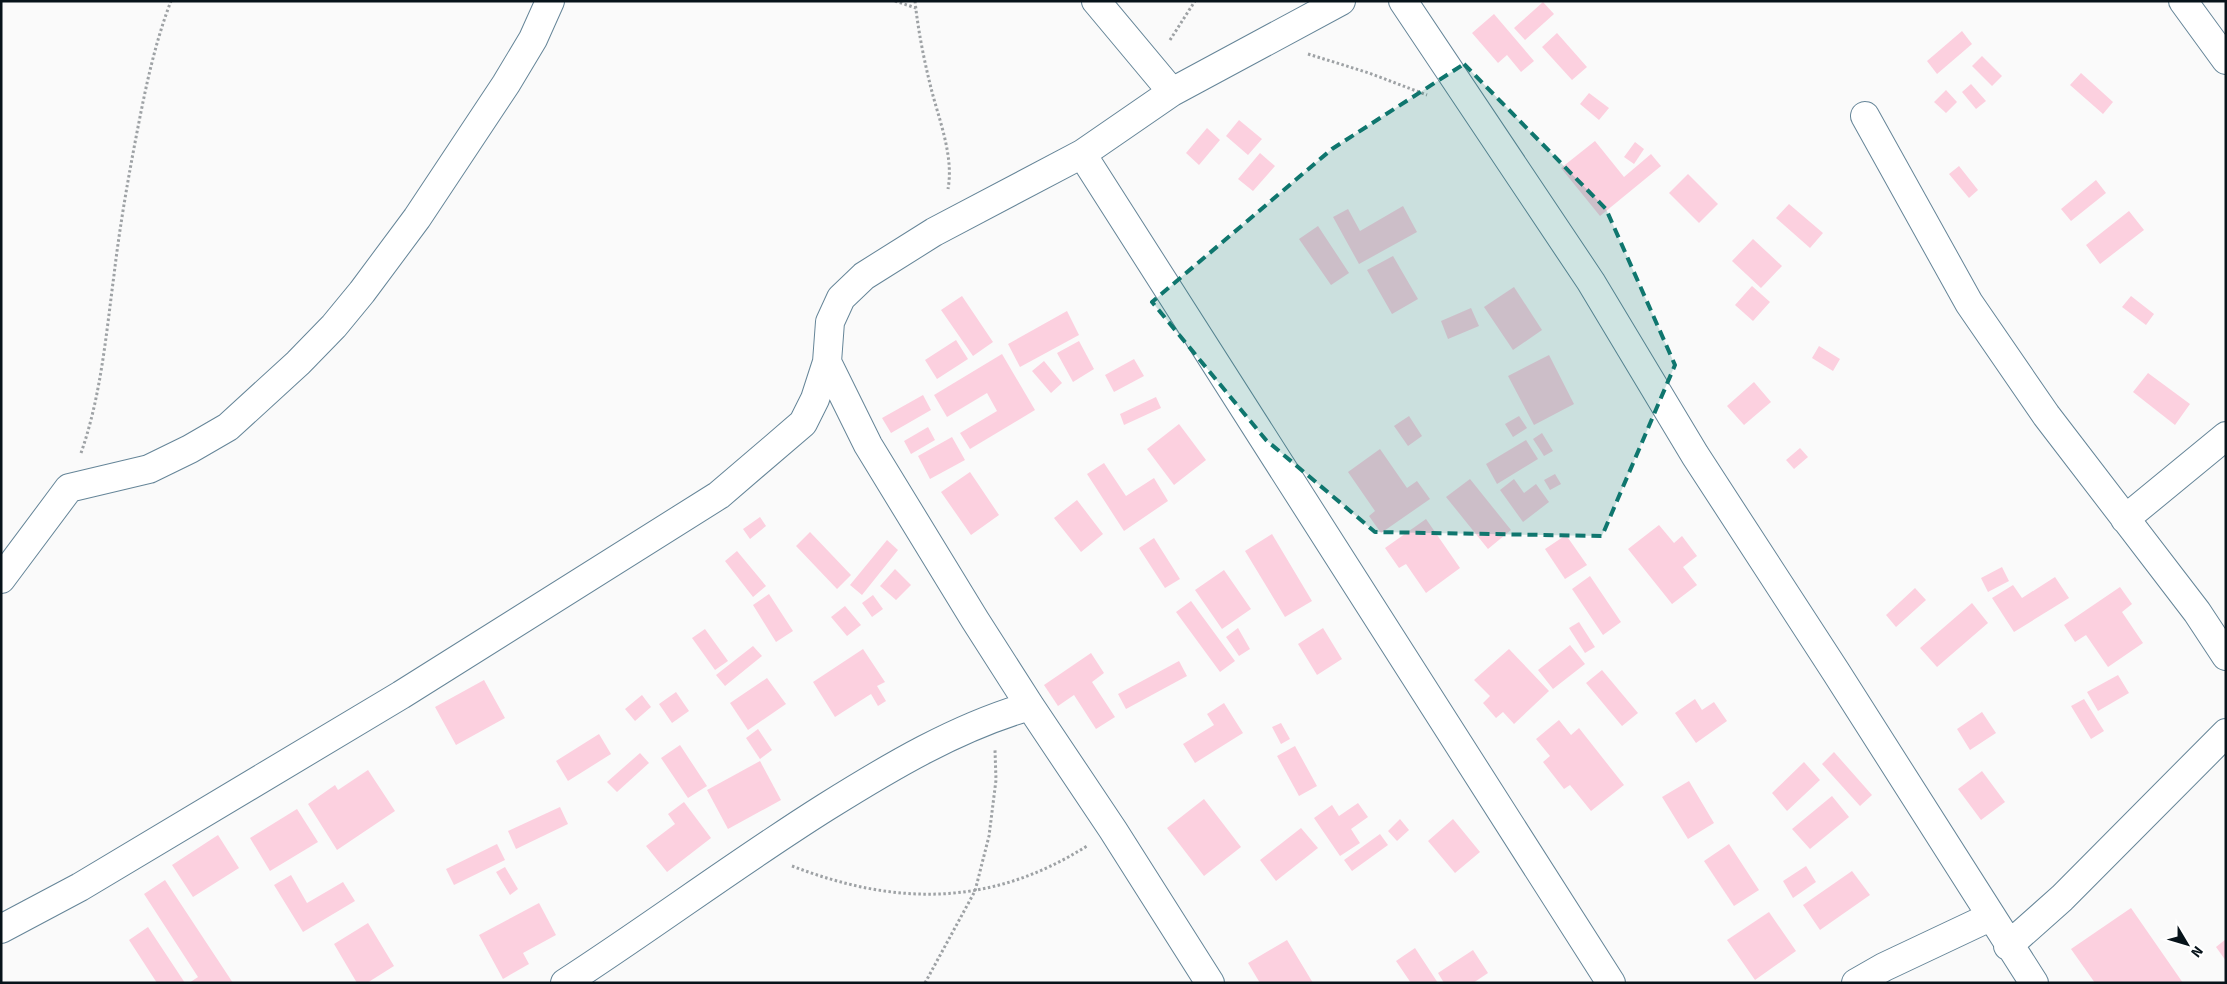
<svg xmlns="http://www.w3.org/2000/svg" width="2227" height="984" viewBox="0 0 2227 984" font-family="Signika,sans-serif">
	<style>
		.building { fill: #fcd0df }
		.lines { fill: none; stroke-linecap: round; stroke-linejoin: round }
		.minor-casing { stroke: #658598; stroke-width: 30 }
		.path { stroke: #9ea2a5; stroke-width: 3; stroke-dasharray: 2.5 2.5; stroke-linecap: butt }
		.minor { stroke: #fff; stroke-width: 28 }
		.marked { fill: #0f766e; fill-opacity: 0.2; stroke: #0f766e; stroke-width: 4; stroke-dasharray: 10 6; stroke-linejoin: round }
	</style>
	<rect width="100%" height="100%" fill="#fafafa"/>
	<!-- building -->
	<path class="building" d="M1543,2L1554,14L1525,40L1514,28Z
		M1494,14L1534,61L1521,72L1507,55L1498,63L1472,33Z
		M1962,31L1972,44L1937,74L1927,61Z
		M1557,33L1587,67L1572,80L1542,47Z
		M1982,56L2002,76L1992,86L1972,66Z
		M2081,73L2113,102L2103,114L2070,85Z
		M1971,84L1986,101L1976,109L1962,92Z
		M1946,90L1957,102L1946,113L1934,102Z
		M1589,93L1609,108L1599,120L1580,104Z
		M1239,120L1262,139L1248,155L1226,136Z
		M1207,128L1220,140L1199,165L1186,153Z
		M1595,141L1624,177L1651,154L1661,166L1600,216L1561,168Z
		M1635,142L1644,149L1634,164L1624,157Z
		M1260,153L1275,166L1253,191L1238,179Z
		M1959,166L1978,190L1969,198L1949,174Z
		M1688,174L1718,204L1699,223L1669,193Z
		M2096,180L2106,193L2071,221L2061,209Z
		M1789,204L1823,233L1810,248L1776,218Z
		M1403,206L1417,232L1359,264L1333,217L1348,209L1360,231Z
		M2129,211L2144,230L2100,264L2086,245Z
		M1318,226L1349,273L1331,285L1299,239Z
		M1753,239L1782,266L1761,288L1732,261Z
		M1393,256L1418,299L1392,314L1367,270Z
		M1752,286L1770,302L1753,321L1735,305Z
		M1514,287L1542,330L1513,350L1484,307Z
		M962,296L993,342L973,356L941,310Z
		M2131,296L2154,314L2146,325L2122,307Z
		M1471,308L1479,326L1448,339L1441,321Z
		M1067,311L1079,335L1020,367L1008,344Z
		M956,340L968,359L937,379L925,360Z
		M1079,341L1094,369L1073,382L1057,353Z
		M1819,346L1840,359L1833,371L1812,358Z
		M1002,354L1035,410L970,449L960,433L997,411L987,393L947,417L934,395Z
		M1549,355L1574,404L1534,425L1508,376Z
		M1134,359L1144,376L1114,392L1105,375Z
		M1044,361L1062,383L1051,393L1032,371Z
		M2148,373L2190,404L2175,425L2133,392Z
		M1754,382L1771,402L1744,425L1727,406Z
		M923,395L931,410L891,433L882,418Z
		M1156,397L1161,408L1124,425L1120,414Z
		M1409,416L1422,436L1408,446L1394,426Z
		M1519,416L1527,428L1513,437L1505,424Z
		M1179,424L1206,460L1174,485L1147,449Z
		M928,427L935,440L911,454L904,441Z
		M1542,433L1553,451L1544,456L1533,439Z
		M952,437L965,460L930,479L918,456Z
		M1526,440L1538,459L1497,484L1486,464Z
		M1800,448L1808,457L1794,469L1786,460Z
		M1380,449L1407,488L1417,481L1430,499L1381,533L1369,516L1375,511L1348,472Z
		M1104,463L1126,496L1154,478L1168,501L1124,531L1087,474Z
		M970,472L999,515L971,535L941,492Z
		M1555,474L1561,484L1550,490L1544,480Z
		M1470,479L1511,530L1488,549L1446,497Z
		M1514,479L1524,493L1536,484L1549,502L1523,522L1500,490Z
		M1077,500L1103,534L1081,552L1054,518Z
		M760,517L766,526L750,539L743,529Z
		M1426,519L1460,568L1426,593L1406,564L1399,568L1385,548Z
		M1659,525L1674,543L1682,536L1697,556L1683,567L1697,585L1672,604L1628,549Z
		M810,532L851,575L837,589L796,546Z
		M1272,534L1312,601L1285,617L1245,551Z
		M1566,535L1587,565L1565,579L1545,549Z
		M1154,538L1180,579L1165,588L1139,548Z
		M887,540L898,550L862,595L850,585Z
		M737,551L766,586L753,597L725,561Z
		M2002,567L2009,581L1988,592L1981,578Z
		M895,569L911,585L896,600L880,586Z
		M1224,570L1251,609L1222,629L1195,590Z
		M1590,576L1621,622L1603,635L1572,589Z
		M2055,577L2069,598L2014,632L1992,598L2013,585L2022,598Z
		M2120,587L2132,604L2122,612L2143,643L2108,667L2086,635L2075,642L2064,625Z
		M1915,588L1926,600L1896,627L1886,615Z
		M769,594L793,631L776,642L753,605Z
		M873,595L883,609L872,617L862,603Z
		M1191,601L1235,661L1220,672L1176,612Z
		M1972,603L1988,623L1937,667L1920,648Z
		M845,606L861,625L847,636L831,617Z
		M1579,622L1595,647L1585,653L1569,628Z
		M1238,628L1250,649L1239,656L1226,637Z
		M1323,628L1342,659L1317,675L1298,644Z
		M705,629L728,661L715,670L692,638Z
		M1570,645L1585,664L1553,689L1538,670Z
		M753,646L762,656L725,686L716,675Z
		M863,649L885,682L877,686L886,701L878,706L871,694L835,717L813,682Z
		M1509,649L1549,691L1514,724L1503,712L1496,718L1483,703L1490,696L1474,680Z
		M1091,653L1104,673L1092,682L1115,717L1096,729L1074,695L1058,706L1044,685Z
		M1179,661L1187,676L1126,709L1118,694Z
		M1602,670L1638,713L1622,726L1586,683Z
		M2118,675L2129,693L2098,711L2087,692Z
		M767,678L786,704L748,730L730,703Z
		M484,680L505,718L456,745L435,707Z
		M676,692L689,711L672,723L659,704Z
		M642,695L651,707L635,721L625,709Z
		M1695,699L1702,710L1714,702L1727,721L1696,743L1675,713Z
		M2084,699L2104,731L2091,739L2071,706Z
		M1224,703L1243,733L1195,763L1183,744L1214,725L1207,714Z
		M1982,712L1996,733L1970,750L1957,729Z
		M1559,720L1571,735L1579,728L1624,785L1591,811L1570,785L1564,789L1543,762L1550,756L1536,739Z
		M1281,723L1290,739L1281,744L1272,727Z
		M758,729L772,750L760,759L746,738Z
		M599,734L611,754L568,781L556,761Z
		M680,745L707,786L688,798L661,758Z
		M1295,746L1317,786L1299,796L1277,756Z
		M1834,752L1872,795L1860,806L1822,764Z
		M640,753L649,763L617,792L607,782Z
		M760,761L781,800L728,829L707,790Z
		M1804,762L1820,780L1787,811L1772,793Z
		M368,770L395,811L337,850L308,804L335,785L338,790Z
		M1982,771L2005,802L1981,820L1958,789Z
		M1689,781L1714,823L1688,839L1662,797Z
		M1832,796L1849,817L1810,849L1792,829Z
		M1204,799L1241,847L1204,876L1167,828Z
		M684,802L711,838L667,872L646,846L675,824L668,814Z
		M1358,803L1368,817L1351,829L1360,843L1340,856L1314,818L1332,805L1339,816Z
		M560,807L568,824L516,849L508,831Z
		M297,809L318,842L270,871L250,838Z
		M1400,819L1409,830L1397,841L1388,831Z
		M1453,819L1480,852L1455,873L1428,841Z
		M1301,828L1318,848L1276,881L1260,860Z
		M1380,834L1388,845L1352,871L1344,860Z
		M218,835L239,868L193,897L172,865Z
		M497,844L505,860L454,885L446,869Z
		M1729,844L1759,890L1734,906L1704,861Z
		M1806,866L1816,882L1793,898L1783,881Z
		M505,867L518,889L510,895L496,872Z
		M1852,871L1870,895L1820,930L1803,905Z
		M291,875L307,903L343,882L355,901L303,932L274,885Z
		M165,880L233,983H189L198,977L144,894Z
		M539,903L556,935L523,953L529,964L503,979L479,935Z
		M2131,908L2183,983H2095L2071,949Z
		M1769,912L1796,951L1755,980L1727,940Z
		M368,923L394,966L367,983H357L334,944Z
		M148,927L185,983H157L129,940Z
		M2226,939V961L2216,947Z
		M1287,940L1313,983H1260L1248,963Z
		M1415,948L1438,983H1411L1396,961Z
		M1473,950L1488,973L1473,983H1444L1438,973Z"/>
	<g class="lines">
		<defs>
			<path id="minor" d="M1096,1L1172,92
				M1403,1L1591,282L1695,455L1836,672L2034,983
				M2183,1L2226,60
				M1865,116L1969,303L2046,415L2197,612L2226,656
				M1082,154L1611,983
				M827,362L868,445L975,620L1030,706L1113,830L1210,983
				M2125,519L2226,436
				M1,579L69,488L149,469L190,449L228,427L298,363L334,326L362,292L417,218L506,84L533,39L550,1
				M1,929L80,887L401,695L719,495L803,423L815,399L827,362L830,322L841,298L864,276L934,232L1082,154L1172,92L1341,1
				M2008,946L2062,898L2226,733
				M565,983C653,926 737,863 826,807C890,767 957,727 1030,706
				M1856,983L1884,967L1990,917"/>
		</defs>
		<!-- minor casing -->
		<use href="#minor" class="minor-casing"/>
		<!-- path -->
		<path class="path" d="M895,1L916,8
			M915,1C918,30 924,60 931,88C939,120 954,156 948,189
			M1170,40L1195,1
			M1308,54L1369,73L1427,95
			M81,453C101,396 106,335 114,275C120,224 129,173 139,122C147,81 156,40 171,1
			M792,866C896,906 990,907 1087,846
			M925,983L975,891L989,836L996,780L995,750"/>
		<!-- minor -->
		<use href="#minor" class="minor"/>
	</g>
	<!-- marked area -->
	<path class="marked" d="M1464,64L1606,209L1675,365L1602,536L1375,532L1266,440L1152,302L1332,149Z"/>
	<!-- border -->
	<rect width="2227" height="984" fill="none" stroke="#07131a" stroke-width="5"/>
	<!-- north arrow -->
	<g transform="translate(2187 944) rotate(128)" stroke="#ffffff" stroke-width="4" paint-order="stroke">
	<path d="M0-4L9 19L0 12L-9 19Z" fill="#07131a"/>
	<text y="-8" font-size="14" font-weight="bold" text-anchor="middle" fill="#07131a">N</text>
	</g>
</svg>
